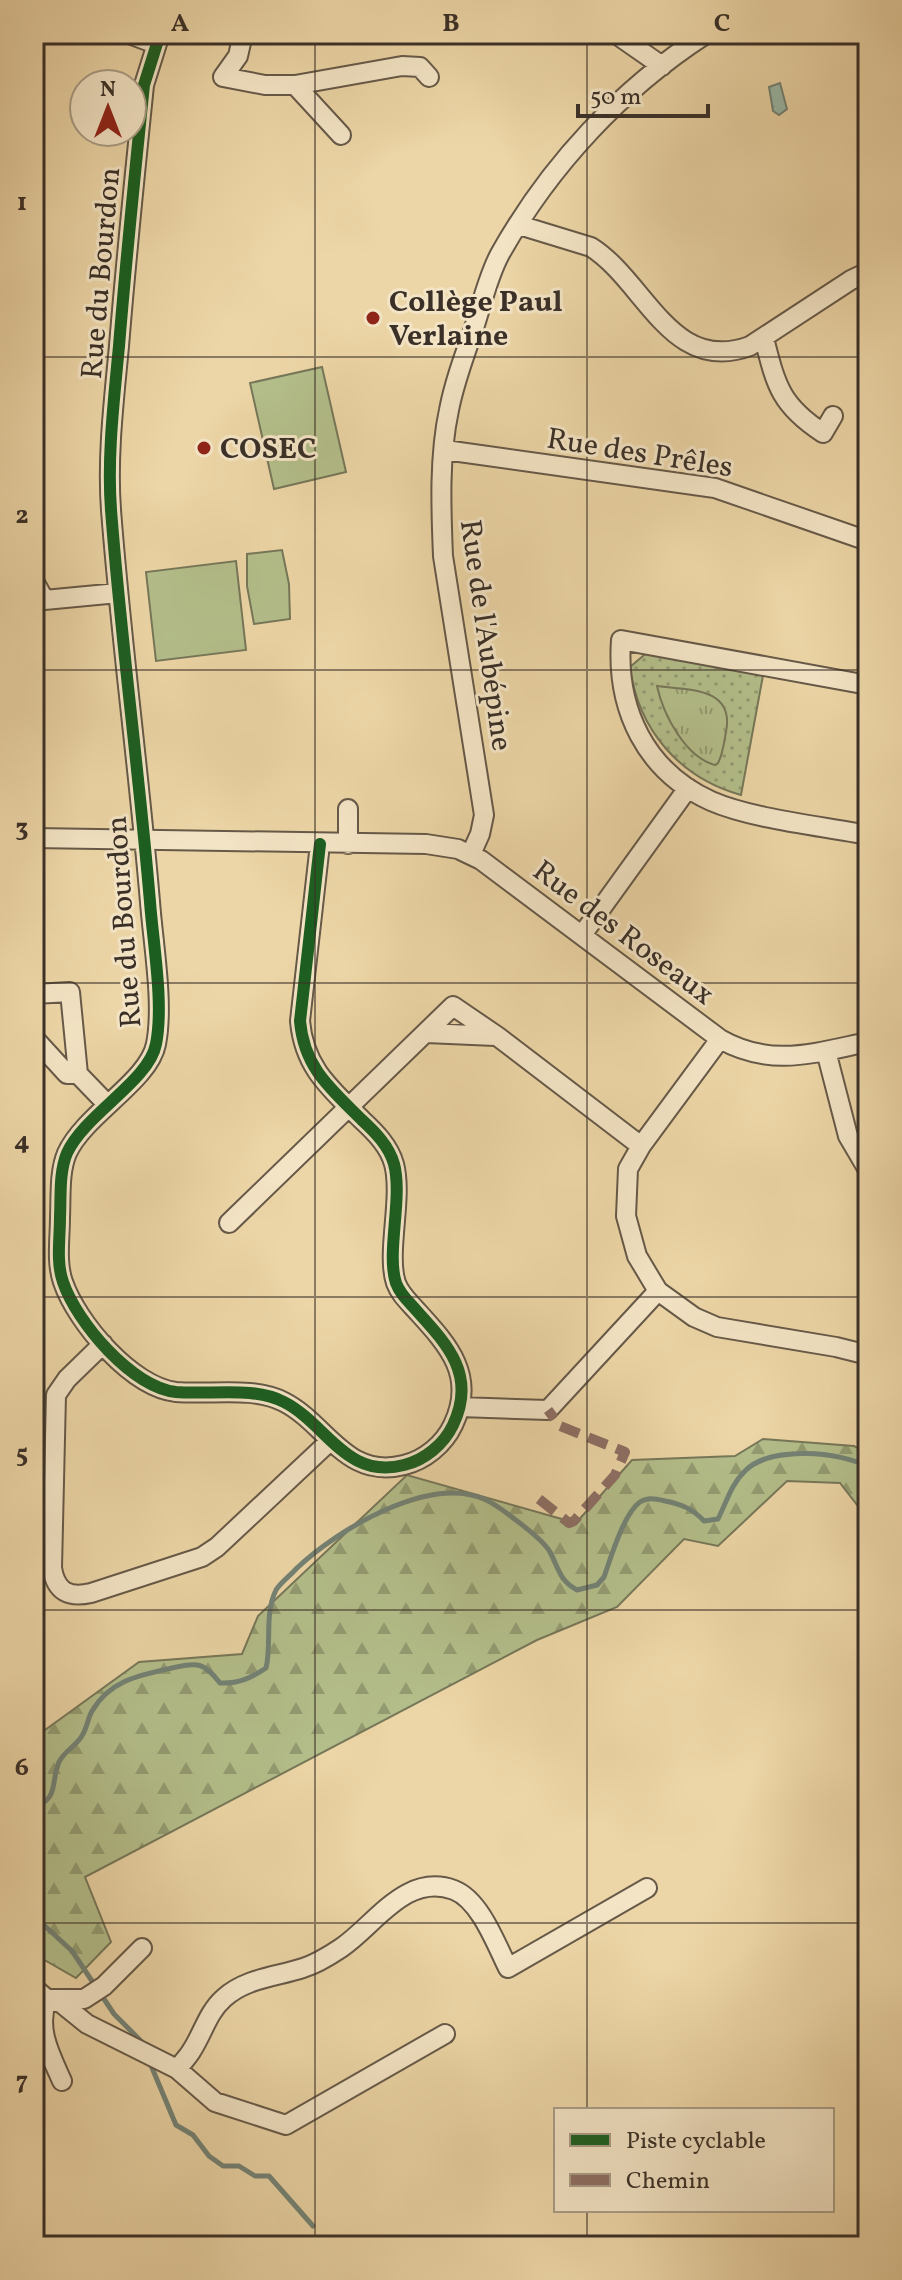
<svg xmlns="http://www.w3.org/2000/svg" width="902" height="2280" viewBox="0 0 902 2280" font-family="Vollkorn,serif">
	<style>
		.grass { fill: url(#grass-dots); stroke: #767759; stroke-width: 2 }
		.forest { fill: url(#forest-firs); stroke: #767759; stroke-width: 2 }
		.park { fill: url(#park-tufts); stroke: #767759; stroke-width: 2 }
		.garden { fill: #b3be8a; stroke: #767759; stroke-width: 2 }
		.water { fill: url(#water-ripples); stroke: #738275; stroke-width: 2 }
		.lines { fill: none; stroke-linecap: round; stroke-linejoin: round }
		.stream { stroke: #738275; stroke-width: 5 }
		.minor-casing { stroke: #665948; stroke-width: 22 }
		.minor { stroke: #f3e4c5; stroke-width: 18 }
		.quiet { stroke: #8d6e63; stroke-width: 10; stroke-dasharray: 20 10; stroke-linecap: butt }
		.cycleway-casing { stroke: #f3e4c5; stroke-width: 17 }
		.cycleway { stroke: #1b5e20; stroke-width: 12 }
		.grid { fill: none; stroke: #3a3028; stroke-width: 2; stroke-opacity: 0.55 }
		.poi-dot { fill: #8f2418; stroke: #f3e4c5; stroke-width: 3 }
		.labels { text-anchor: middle; stroke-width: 6; stroke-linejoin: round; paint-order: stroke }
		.street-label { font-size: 30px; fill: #3a3028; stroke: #f3e4c5 }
		.poi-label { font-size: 30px; font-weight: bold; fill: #3a3028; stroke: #f3e4c5; text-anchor: start }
		.neatline { fill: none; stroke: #3a3028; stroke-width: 3 }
		.grid-label { font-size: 26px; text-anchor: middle; font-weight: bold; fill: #3a3028 }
	</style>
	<defs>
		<pattern id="grass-dots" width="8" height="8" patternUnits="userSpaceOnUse" patternTransform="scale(2)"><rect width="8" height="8" fill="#b3be8a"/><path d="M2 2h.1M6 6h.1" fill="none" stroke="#939b71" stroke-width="1.8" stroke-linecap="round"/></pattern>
		<pattern id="forest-firs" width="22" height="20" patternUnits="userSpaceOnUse" patternTransform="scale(2)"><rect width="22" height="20" fill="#b3be8a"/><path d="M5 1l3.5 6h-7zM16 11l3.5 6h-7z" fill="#939b71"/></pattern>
		<pattern id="park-tufts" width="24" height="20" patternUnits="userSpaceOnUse" patternTransform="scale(2)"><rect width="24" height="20" fill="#b3be8a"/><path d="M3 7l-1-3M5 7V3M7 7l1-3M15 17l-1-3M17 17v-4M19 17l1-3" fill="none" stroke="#939b71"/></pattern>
		<pattern id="water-ripples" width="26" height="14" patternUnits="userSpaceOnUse" patternTransform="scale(2)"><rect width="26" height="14" fill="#99b9a8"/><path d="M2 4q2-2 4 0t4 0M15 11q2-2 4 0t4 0" fill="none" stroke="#7e9789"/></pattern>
	</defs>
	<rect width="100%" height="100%" fill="#ecd5a6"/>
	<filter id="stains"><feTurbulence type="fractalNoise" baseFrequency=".0025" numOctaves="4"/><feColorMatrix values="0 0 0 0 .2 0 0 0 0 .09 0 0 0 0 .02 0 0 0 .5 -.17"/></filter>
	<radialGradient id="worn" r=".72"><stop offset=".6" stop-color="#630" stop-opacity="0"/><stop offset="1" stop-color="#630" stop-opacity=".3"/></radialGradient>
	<!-- grass -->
	<path class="grass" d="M650,650L764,670L741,795C680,778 638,730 630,667Z"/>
	<!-- forest -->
	<path class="forest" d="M763,1439L854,1446L868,1453V1519L840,1483L787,1481L718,1546L684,1539L617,1607L537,1640L85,1877L111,1942L76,1978L34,1954V1738L139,1662L242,1654L258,1616L407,1475L576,1523L632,1460L735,1456Z"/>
	<!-- park -->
	<path class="park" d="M657,686C688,690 735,687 726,732C724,742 723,754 718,763L715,765C685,757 663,714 657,686Z"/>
	<!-- garden -->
	<path class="garden" d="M322,367L346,472L274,489L250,383Z
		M282,550L289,584L290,619L254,624L247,586V554Z
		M236,561L246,650L156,661L146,572Z"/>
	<!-- water -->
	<path class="water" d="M780,83L787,109L779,115L773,111L769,87Z"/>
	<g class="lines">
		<!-- stream -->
		<path class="stream" d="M34,1808C60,1797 50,1783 59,1762C64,1751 78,1745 83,1734C87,1727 88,1718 92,1711C110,1680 140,1675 172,1668C197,1663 203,1661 220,1683C238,1684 251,1678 266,1668C272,1643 264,1614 276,1590C281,1582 291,1575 297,1568C337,1530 428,1475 484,1499C498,1505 543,1539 550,1552C559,1569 559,1580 577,1590L597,1585L604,1577C611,1557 624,1513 640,1502C648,1497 656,1499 665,1501C681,1504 693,1509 704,1521L718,1519C727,1501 731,1484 746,1470C771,1446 840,1451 868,1467
			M34,1916L72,1951L114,2014L141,2041L143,2046
			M150,2063L176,2125L193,2135L209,2156L223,2166H239L255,2176H269L313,2226
			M326,2241L331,2246"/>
		<defs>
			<path id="minor" d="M129,34L156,44
				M160,34L144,85C135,172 126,259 119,346C114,400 107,456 111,510C121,641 139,771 150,902C153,943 164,1004 156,1044C149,1081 85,1114 67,1153C59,1172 61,1196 60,1217C60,1239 56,1262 63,1282C77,1323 132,1387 176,1392C211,1395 253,1386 284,1402C327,1424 346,1480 404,1465C425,1460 444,1444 453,1425C477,1375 447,1344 416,1310C408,1301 400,1294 396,1283C386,1253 403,1198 394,1164C389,1146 375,1132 362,1120C331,1089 304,1068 300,1021L320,844
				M243,34L238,56L223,77L265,85H295L402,66L420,67L429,77
				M616,34L662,66
				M295,85L341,135
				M519,225L591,247C646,282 671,375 750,346L851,280L868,272
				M764,338C776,385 780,405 823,433L833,416
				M445,450L715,488L868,541
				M34,581L44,599
				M34,601L118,593
				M868,685L621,640C616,709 645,771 711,801C752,819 822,826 868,835
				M34,838L426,844L458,849L481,860L720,1039C771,1068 814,1053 868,1042
				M348,844V809
				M471,854L480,834L484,815L443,556C441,508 439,456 449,410C454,384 463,359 472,334C481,308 487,278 500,254C550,165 621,89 706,34
				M582,935L688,788
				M34,994L70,992L78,1074L107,1104
				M426,1033L495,1036
				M34,1038L67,1074H78
				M720,1039L641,1146L628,1169L626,1216L637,1256L658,1291L694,1317L717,1327L836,1347L868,1355
				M826,1051L848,1136L868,1170
				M229,1223L453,1006L497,1036L641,1146
				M103,1344L67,1379L56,1395L52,1568C56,1592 69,1598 91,1593L202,1557L217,1547L330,1441
				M460,1407L548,1410L658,1291
				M34,1988L47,1999H84L104,1986L142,1948
				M177,2069C182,2063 188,2057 192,2050C203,2033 208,2012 224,1998C246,1978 276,1977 303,1968C316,1964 329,1956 341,1948C375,1925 406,1872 454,1890C480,1900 496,1944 508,1968L647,1888
				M62,2081C50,2054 36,2029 47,1999L61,2003L87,2024L177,2069L215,2102L286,2125L445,2034"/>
		</defs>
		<!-- minor casing -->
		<use href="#minor" class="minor-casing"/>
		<!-- minor -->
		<use href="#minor" class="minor"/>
		<!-- quiet -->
		<path class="quiet" d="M539,1499L569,1523L574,1521L615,1475L625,1452L560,1426L548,1410"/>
		<defs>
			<path id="cycleway" d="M160,34L144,85C135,172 126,259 119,346C114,400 107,456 111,510C121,641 139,771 150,902C153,943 164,1004 156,1044C149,1081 85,1114 67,1153C59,1172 61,1196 60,1217C60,1239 56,1262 63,1282C77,1323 132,1387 176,1392C211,1395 253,1386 284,1402C327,1424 346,1480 404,1465C425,1460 444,1444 453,1425C477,1375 447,1344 416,1310C408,1301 400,1294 396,1283C386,1253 403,1198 394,1164C389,1146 375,1132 362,1120C331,1089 304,1068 300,1021L320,844"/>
		</defs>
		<!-- cycleway casing -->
		<use href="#cycleway" class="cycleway-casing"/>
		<!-- cycleway -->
		<use href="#cycleway" class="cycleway"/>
	</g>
	<!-- grid -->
	<path class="grid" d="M315,34V2246M587,34V2110M34,357H868M34,670H868M34,983H868M34,1297H868M34,1610H868M34,1923H868M587,2210V2246"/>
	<!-- markers -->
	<g class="poi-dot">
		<circle cx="373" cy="318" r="8"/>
		<circle cx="204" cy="448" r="8"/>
	</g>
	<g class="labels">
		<!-- street labels -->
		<g class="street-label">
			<text transform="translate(100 273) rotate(-85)" y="10">Rue du Bourdon</text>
			<text transform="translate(640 452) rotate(9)" y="10">Rue des Prêles</text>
			<text transform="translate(487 635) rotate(82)" y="10">Rue de l'Aubépine</text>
			<text transform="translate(123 922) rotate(-94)" y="10">Rue du Bourdon</text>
			<text transform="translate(624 932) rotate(37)" y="10">Rue des Roseaux</text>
		</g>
		<!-- poi labels -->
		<g class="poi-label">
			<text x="389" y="311">Collège Paul<tspan x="389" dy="34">Verlaine</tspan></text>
			<text x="220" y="458">COSEC</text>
		</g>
	</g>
	<!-- margin -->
	<rect width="902" height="2280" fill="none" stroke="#ecd5a6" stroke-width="88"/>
	<!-- legend -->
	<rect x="554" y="2108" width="280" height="104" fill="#f3e4c5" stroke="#a99c86" stroke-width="2"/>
	<rect x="570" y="2134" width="40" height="12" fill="#1b5e20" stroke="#a99c86" stroke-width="2"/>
	<text x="626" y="2148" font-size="24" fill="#3a3028">Piste cyclable</text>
	<rect x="570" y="2174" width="40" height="12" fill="#8d6e63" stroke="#a99c86" stroke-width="2"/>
	<text x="626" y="2188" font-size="24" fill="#3a3028">Chemin</text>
	<!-- north arrow -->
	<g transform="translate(108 108)"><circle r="38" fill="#f3e4c5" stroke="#a99c86" stroke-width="2"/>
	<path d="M0-6L14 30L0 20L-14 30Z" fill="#8f2418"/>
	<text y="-12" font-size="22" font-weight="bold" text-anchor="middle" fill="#3a3028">N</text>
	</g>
	<!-- scale -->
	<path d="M578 104v12h130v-12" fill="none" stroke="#3a3028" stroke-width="4"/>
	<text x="590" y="104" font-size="24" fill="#3a3028" stroke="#f3e4c5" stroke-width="6" paint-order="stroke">50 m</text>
	<rect x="44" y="44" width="814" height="2192" class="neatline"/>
	<g class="grid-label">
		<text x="180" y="31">A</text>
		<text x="451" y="31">B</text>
		<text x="722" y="31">C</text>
		<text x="22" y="210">1</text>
		<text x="22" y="523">2</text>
		<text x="22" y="836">3</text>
		<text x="22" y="1149">4</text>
		<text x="22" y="1462">5</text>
		<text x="22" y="1775">6</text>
		<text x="22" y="2089">7</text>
	</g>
	<rect width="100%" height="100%" filter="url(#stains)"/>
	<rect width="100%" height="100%" fill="url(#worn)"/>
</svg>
